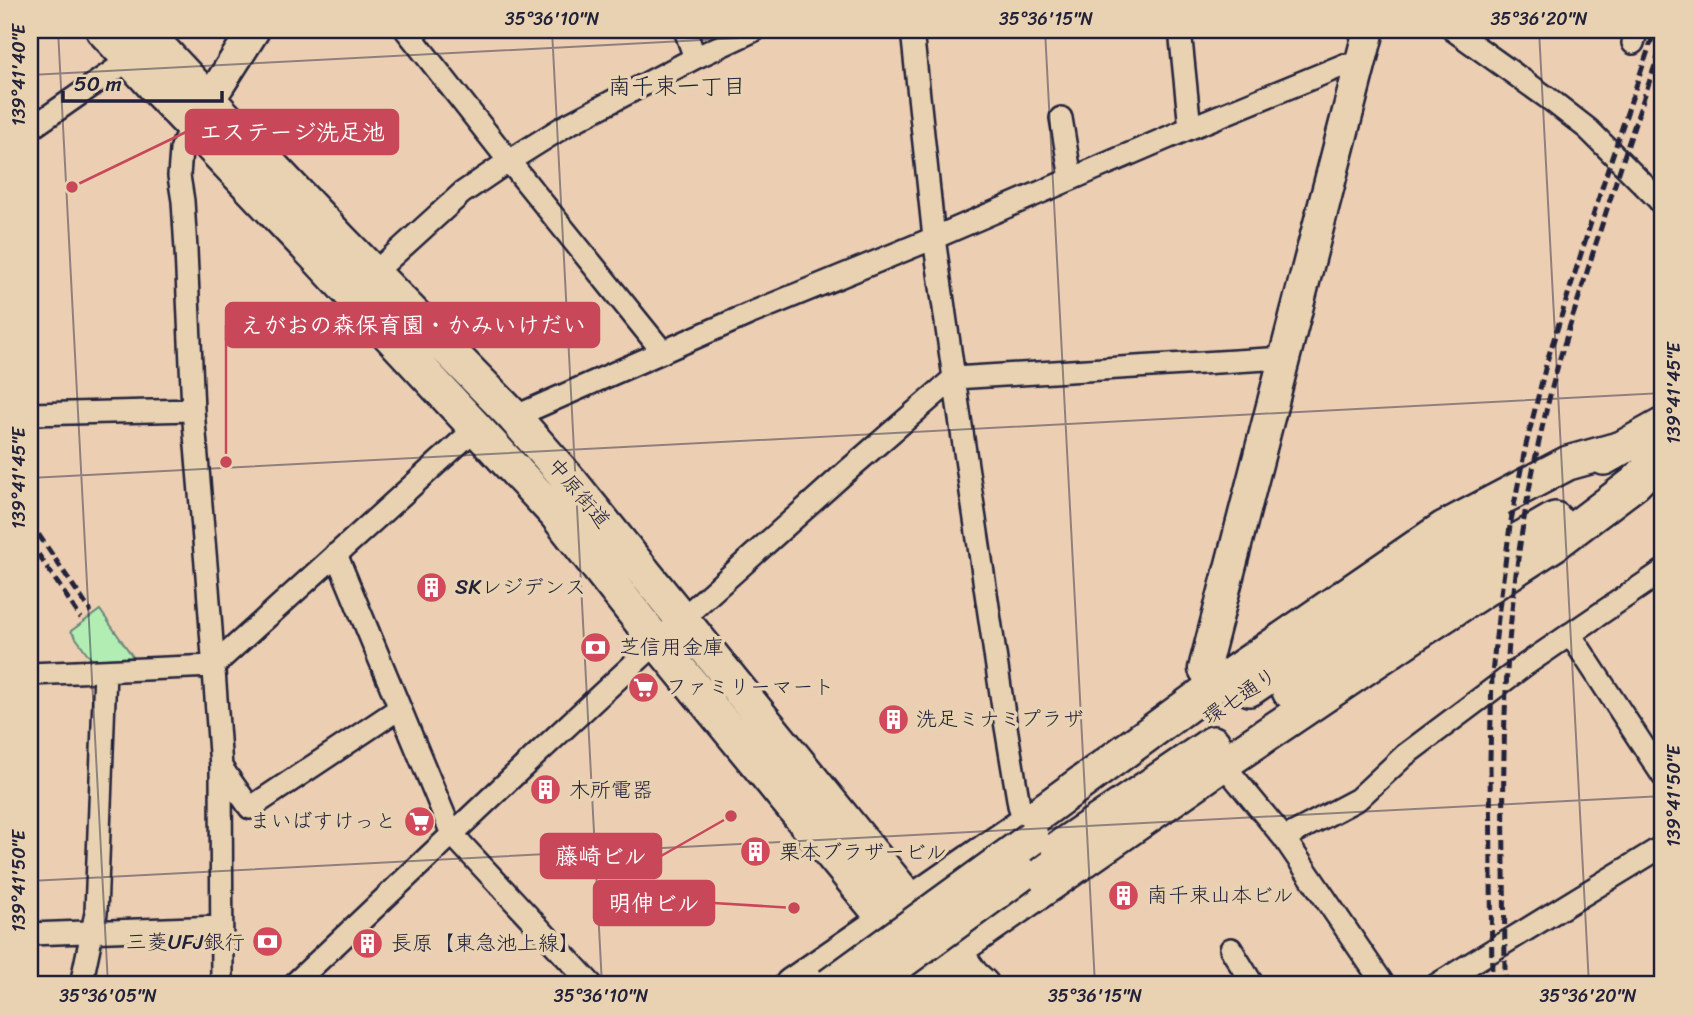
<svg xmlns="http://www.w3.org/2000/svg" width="1693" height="1015" viewBox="0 0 1693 1015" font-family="Sriracha,'Klee One',sans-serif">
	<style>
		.green { fill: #b2eeb4; stroke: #6a8878; stroke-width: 2 }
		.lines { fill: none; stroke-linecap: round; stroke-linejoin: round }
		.street-casing { stroke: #22223b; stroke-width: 26 }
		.secondary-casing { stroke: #22223b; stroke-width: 35 }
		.primary-casing { stroke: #22223b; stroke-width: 38 }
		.street { stroke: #e8d2b1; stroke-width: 21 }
		.secondary { stroke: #e8d2b1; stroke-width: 30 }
		.primary { stroke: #e8d2b1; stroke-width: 33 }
		.rail { stroke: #22223b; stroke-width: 5; stroke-dasharray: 10 5; stroke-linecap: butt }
		.primary-bridge-casing { stroke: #22223b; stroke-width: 38; stroke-linecap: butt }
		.primary-bridge { stroke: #e8d2b1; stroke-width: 33 }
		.ticks { fill: none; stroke: #22223b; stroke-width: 2; stroke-opacity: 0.45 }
		.labels { text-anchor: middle; stroke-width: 7; stroke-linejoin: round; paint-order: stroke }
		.street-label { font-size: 21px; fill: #22223b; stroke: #e8d2b1 }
		.poi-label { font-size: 21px; fill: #22223b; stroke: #e8d2b1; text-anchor: start }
		.neighbourhood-label { font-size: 23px; fill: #22223b; stroke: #e8d2b1 }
		.leader { fill: none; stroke: #c84759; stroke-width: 2.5 }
		.callout-dot { fill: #c84759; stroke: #e8d2b1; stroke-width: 2.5 }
		.callout { fill: #c84759; stroke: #c84759; stroke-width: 2.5 }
		.callout-label { font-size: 23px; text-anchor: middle; font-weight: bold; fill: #fff }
		.neatline { fill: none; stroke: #22223b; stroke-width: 2.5 }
		.ticks-label { font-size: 18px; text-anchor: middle; fill: #22223b }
	</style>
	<rect width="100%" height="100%" fill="#ecceb3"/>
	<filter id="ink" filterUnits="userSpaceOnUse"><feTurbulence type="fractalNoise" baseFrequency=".0143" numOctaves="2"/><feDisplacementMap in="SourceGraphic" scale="14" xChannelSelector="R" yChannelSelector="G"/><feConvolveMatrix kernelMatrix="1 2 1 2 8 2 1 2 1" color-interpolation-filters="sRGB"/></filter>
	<g filter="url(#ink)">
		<!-- green -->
		<path class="green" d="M100,610L133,657L92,660L71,631Z"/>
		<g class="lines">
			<defs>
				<path id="street" d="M406,30L509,161L663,352
					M685,30L695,58
					M912,30L934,238L954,378L1005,721L1019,805L1025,824
					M1180,30L1190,128
					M1453,30L1552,101L1588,129L1658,199L1663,206
					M1633,43L1637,30
					M1061,118L1071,179
					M190,125L181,150L179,176L183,201L186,250L193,410L208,588L221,767L222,985
					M30,129L130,59L139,57
					M374,273L462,193L509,161L565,126L695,58L755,30
					M30,414L193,410
					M514,417L749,314L934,238L1190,128L1344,65L1359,69
					M336,554L452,834L592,985
					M1570,634L1663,776
					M30,674L213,666L476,428
					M1223,764L1284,838L1384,985
					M221,767L250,808L400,708
					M1284,838L1358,799L1405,755L1525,665L1663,571
					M30,934L220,927
					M1231,949L1253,985
					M81,985L96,913L105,671
					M293,985L522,768L682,619L847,471L954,378L1284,358
					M1436,985L1663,846"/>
				<path id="secondary" d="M195,119L219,85L254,30
					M1214,686L1204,669L1369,30"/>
				<path id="primary" d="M103,30L155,87L313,253L555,513L657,642L939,985
					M143,30L341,240L514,417L571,482L911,902L954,951L972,976L982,985
					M1604,458L1663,425
					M1250,689L1494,522
					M1289,691L1475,565L1555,519
					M1041,860L1213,743
					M792,985L1025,824L1214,686L1444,528L1568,463L1622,448
					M905,985L1223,764L1417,633L1553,545L1635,483L1658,459"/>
			</defs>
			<!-- street casing -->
			<use href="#street" class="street-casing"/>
			<!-- secondary casing -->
			<use href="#secondary" class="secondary-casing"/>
			<!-- primary casing -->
			<use href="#primary" class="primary-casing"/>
			<!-- street -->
			<use href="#street" class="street"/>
			<!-- secondary -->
			<use href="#secondary" class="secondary"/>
			<!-- primary -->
			<use href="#primary" class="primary"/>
			<!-- rail -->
			<path class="rail" d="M30,522L91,612
				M30,542L81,618
				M1492,985L1490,759L1492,674L1499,609L1510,526L1525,449L1547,361L1607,172L1655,30
				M1505,985C1505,860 1499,734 1512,610C1520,527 1536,445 1558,365C1568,330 1580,295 1591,259C1614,187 1637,115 1663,43"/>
			<defs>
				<path id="primary-bridge" d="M830,985L1032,838
					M870,985L1022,874"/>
			</defs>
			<!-- primary-bridge casing -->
			<use href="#primary-bridge" class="primary-bridge-casing"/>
			<!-- primary-bridge -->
			<use href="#primary-bridge" class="primary-bridge"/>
		</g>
	</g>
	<!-- ticks -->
	<path class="ticks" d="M58,30L108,985M552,30L602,985M1045,30L1095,985M1539,30L1589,985M30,75L895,30M30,478L1663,393M30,881L1663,796"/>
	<!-- icons -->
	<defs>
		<symbol id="building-disc" viewBox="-11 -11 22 22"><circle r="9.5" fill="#d1495b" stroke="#e8d2b1"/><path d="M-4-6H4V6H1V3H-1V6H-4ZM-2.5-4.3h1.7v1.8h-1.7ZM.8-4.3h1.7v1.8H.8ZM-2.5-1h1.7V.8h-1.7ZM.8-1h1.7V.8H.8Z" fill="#fff"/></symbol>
		<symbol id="bank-disc" viewBox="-11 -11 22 22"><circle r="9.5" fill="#d1495b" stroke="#e8d2b1"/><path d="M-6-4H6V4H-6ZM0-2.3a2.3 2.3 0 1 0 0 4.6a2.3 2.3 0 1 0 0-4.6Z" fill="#fff"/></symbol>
		<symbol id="supermarket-disc" viewBox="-11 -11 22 22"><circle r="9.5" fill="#d1495b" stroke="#e8d2b1"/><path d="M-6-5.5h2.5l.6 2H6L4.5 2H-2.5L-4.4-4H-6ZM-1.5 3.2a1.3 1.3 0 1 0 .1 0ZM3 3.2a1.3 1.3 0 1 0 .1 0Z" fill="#fff"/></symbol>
	</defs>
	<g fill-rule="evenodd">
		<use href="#building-disc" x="414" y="570" width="35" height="35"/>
		<use href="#bank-disc" x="578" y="630" width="35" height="35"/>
		<use href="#supermarket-disc" x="626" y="670" width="35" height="35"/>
		<use href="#building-disc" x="876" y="702" width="35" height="35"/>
		<use href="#building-disc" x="528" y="772" width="35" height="35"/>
		<use href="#supermarket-disc" x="402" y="804" width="35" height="35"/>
		<use href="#building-disc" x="738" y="834" width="35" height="35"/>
		<use href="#building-disc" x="1106" y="878" width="35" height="35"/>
		<use href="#bank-disc" x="250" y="924" width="35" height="35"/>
		<use href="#building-disc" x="350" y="926" width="35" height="35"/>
	</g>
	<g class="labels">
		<!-- street labels -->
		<g class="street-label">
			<text transform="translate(579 493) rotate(50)" y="7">中原街道</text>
			<text transform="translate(1240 696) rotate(-34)" y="7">環七通り</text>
		</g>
		<!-- poi labels -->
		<g class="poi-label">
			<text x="455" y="594">SKレジデンス</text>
			<text x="619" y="654">芝信用金庫</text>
			<text x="666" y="694">ファミリーマート</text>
			<text x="916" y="726">洗足ミナミプラザ</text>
			<text x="569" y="797">木所電器</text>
			<text x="396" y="828" text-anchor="end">まいばすけっと</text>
			<text x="779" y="859">栗本ブラザービル</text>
			<text x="1147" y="902">南千束山本ビル</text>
			<text x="245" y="949" text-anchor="end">三菱UFJ銀行</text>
			<text x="391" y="950">長原【東急池上線】</text>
		</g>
		<!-- neighbourhood labels -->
		<g class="neighbourhood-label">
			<text x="677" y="94">南千束一丁目</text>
		</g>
	</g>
	<!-- callouts -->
	<path class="leader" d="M72 187L186 132M226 462L226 325M731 816L661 856M794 908L714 903"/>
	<g class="callout-dot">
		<circle cx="72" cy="187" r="7"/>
		<circle cx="226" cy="462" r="7"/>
		<circle cx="731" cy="816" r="7"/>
		<circle cx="794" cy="908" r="7"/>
	</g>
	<g class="callout">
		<rect x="186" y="110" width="212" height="44" rx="7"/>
		<rect x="226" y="303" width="373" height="44" rx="7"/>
		<rect x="541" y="834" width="120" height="44" rx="7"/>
		<rect x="594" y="881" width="120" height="44" rx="7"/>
	</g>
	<g class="callout-label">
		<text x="292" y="140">エステージ洗足池</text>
		<text x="413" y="333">えがおの森保育園・かみいけだい</text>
		<text x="601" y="864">藤崎ビル</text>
		<text x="654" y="911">明伸ビル</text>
	</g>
	<!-- margin -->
	<rect width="1693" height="1015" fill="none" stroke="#e8d2b1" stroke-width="77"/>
	<!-- scale -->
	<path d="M63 91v10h159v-10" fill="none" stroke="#22223b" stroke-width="3.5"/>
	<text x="74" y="91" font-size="21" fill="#22223b" stroke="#e8d2b1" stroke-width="5" paint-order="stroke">50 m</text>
	<rect x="38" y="38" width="1616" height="938" class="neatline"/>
	<g class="ticks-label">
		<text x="552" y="25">35°36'10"N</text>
		<text x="1046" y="25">35°36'15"N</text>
		<text x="1539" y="25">35°36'20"N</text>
		<text transform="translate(19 75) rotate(-90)" y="6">139°41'40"E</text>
		<text transform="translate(1674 393) rotate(-90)" y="6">139°41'45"E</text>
		<text transform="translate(19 478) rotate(-90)" y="6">139°41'45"E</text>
		<text transform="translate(1674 796) rotate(-90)" y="6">139°41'50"E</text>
		<text transform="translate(19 881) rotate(-90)" y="6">139°41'50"E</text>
		<text x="108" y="1002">35°36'05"N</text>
		<text x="601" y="1002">35°36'10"N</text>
		<text x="1095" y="1002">35°36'15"N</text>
		<text x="1588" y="1002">35°36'20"N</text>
	</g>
</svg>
